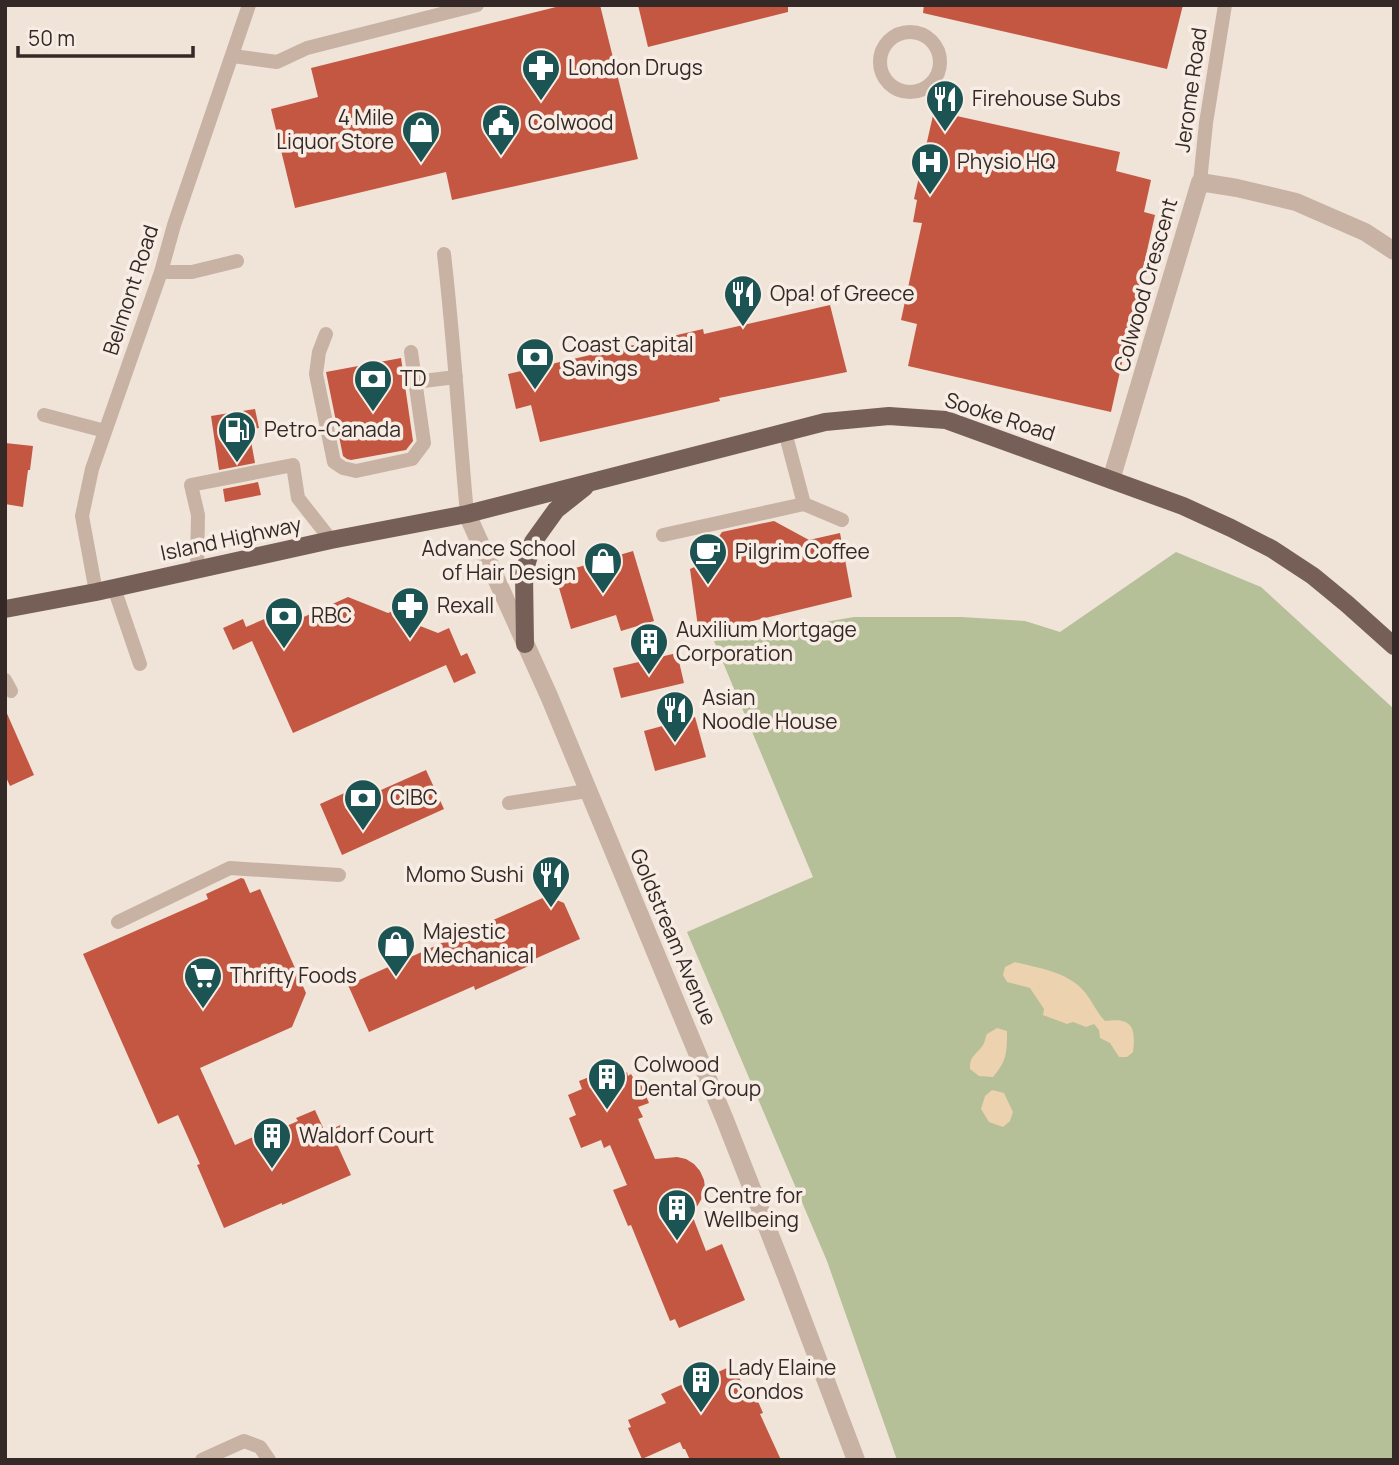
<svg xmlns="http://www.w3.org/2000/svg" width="1399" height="1465" viewBox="0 0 1399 1465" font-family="Manrope,sans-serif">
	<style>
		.green { fill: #b5bf98 }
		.sand { fill: #ecd2ae }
		.building { fill: #c45742 }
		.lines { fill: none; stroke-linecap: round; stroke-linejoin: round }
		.service { stroke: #c8b2a4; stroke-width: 14 }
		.minor { stroke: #c8b2a4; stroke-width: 18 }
		.tertiary { stroke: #c8b2a4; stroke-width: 18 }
		.primary { stroke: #755f57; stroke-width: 18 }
		.labels { text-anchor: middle; stroke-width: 7; stroke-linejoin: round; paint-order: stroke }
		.poi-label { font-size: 21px; fill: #342926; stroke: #f8ede4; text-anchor: start }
		.street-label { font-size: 21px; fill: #342926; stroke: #f8ede4 }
	</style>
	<rect width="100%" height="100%" fill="#f0e3d8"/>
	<!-- green -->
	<path class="green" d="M1176,552L1261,587L1394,709V1460H897L827,1261L687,932L813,877L714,641L854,617H961L1025,621L1060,632Z"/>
	<!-- sand -->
	<path class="sand" d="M1015,962C1037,968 1065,971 1082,989C1091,998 1096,1012 1105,1021C1132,1017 1136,1027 1133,1052L1127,1057H1119L1110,1043L1100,1038L1099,1030L1094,1024L1086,1027L1073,1022L1067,1024L1043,1015L1044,1009L1030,988L1007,982L1003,975L1005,967Z
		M997,1028L1007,1031C1007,1052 1007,1061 993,1077L979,1076L970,1069C969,1056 977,1054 983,1045C985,1042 985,1038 987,1034Z
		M992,1090L1004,1093L1013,1112L1010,1121L1003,1127L989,1122L981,1109L985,1096Z"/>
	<!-- building -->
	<path class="building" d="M564,5H600L638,159L452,200L446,172L295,208L271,109L318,97L311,68Z
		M638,5H788V12L648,47Z
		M924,5H1183L1167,69L923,13Z
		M934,111L1120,152L1116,171L1151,180L1144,212L1155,215L1111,412L908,366L917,324L901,320L922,223L913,222L917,200L914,199Z
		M830,305L847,372L719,398L720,401L540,442L531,405L516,409L508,374L703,329L704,334Z
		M401,358L413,441L406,450L351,460L347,459L343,456L326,372Z
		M255,409L259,428L249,430L255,463L219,470L211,416Z
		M5,443L33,446L30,470H28L23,507L5,504Z
		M258,482L261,495L225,502L223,489Z
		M774,521L809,540L840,533L852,597L699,634L690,569L701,564L722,532Z
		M633,551L654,621L621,631L616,615L571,629L555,574Z
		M348,597L388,613L407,605L415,624L438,633L449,628L461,656L467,653L476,673L454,683L446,665L293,733L252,641L233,650L223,628L243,619L246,627L292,607L297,620Z
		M677,653L684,683L621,698L613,668Z
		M5,709L34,775L10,786L5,775Z
		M695,717L706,757L655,771L644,731Z
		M426,770L444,809L342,855L320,804L358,787L363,798Z
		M241,878L244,879L250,893L260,889L306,993L292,1027L200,1068L235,1145L258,1135L259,1138L298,1121L296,1118L315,1110L325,1132L343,1124L336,1142L351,1175L282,1205V1203L224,1228L197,1165L200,1164L178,1115L158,1124L83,954L208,899L206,894Z
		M547,896L564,903L580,939L530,961L531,965L475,990L474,986L369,1032L348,985Z
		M607,1070L611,1079L627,1072L628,1076L631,1074L634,1079L638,1077L649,1103L638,1107L643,1117L638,1119L655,1159L677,1157L686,1159L694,1164L700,1171L704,1180L705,1189L702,1198L692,1215L706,1251L722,1244L745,1300L679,1328L675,1319L670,1321L631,1225L628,1226L613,1190L627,1185L610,1145L604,1148L601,1140L581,1148L569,1118L576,1115L568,1095L582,1089L579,1081Z
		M731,1366L734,1374L737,1373L744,1388L751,1385L763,1413L760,1414L781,1460H690L685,1449H683L680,1442L642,1459L628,1428L631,1427L628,1420L666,1403L661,1394L712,1371L714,1374Z"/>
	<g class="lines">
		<!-- service -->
		<path class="service" d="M880 62a30 30 0 1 1 60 0a30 30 0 1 1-60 0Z
			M233,56L277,62L307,48L477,5
			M1200,182L1206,123L1225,5
			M444,254C454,341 459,427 467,514
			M161,272H192L237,261
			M326,334L319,352L316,374L334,462L343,468L356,471L412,459L424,443L411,352
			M415,382L456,377
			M44,415L105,431
			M785,432L804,504L842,520
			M663,535L804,504
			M197,569L198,515L191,485L293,465L298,498L331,540
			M114,588L140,664
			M96,592L82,516L92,469L161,272L174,225L249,5
			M5,680L11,691
			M509,803L587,791
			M118,922L230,868L339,875
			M202,1460L244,1441L260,1447L269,1460"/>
		<!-- minor -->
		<path class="minor" d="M1111,480L1200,182L1237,188L1296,202L1365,232L1394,251"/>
		<!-- tertiary -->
		<path class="tertiary" d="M467,514L549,696L725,1120L787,1278L856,1460"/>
		<!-- primary -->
		<path class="primary" d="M5,609L96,592L331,540L467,514L825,422L889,416L946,420L1183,506L1231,528L1272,549L1313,576L1347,604L1394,646
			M525,644L524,573L533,542L556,510L585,487"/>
	</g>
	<!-- icons -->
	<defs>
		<symbol id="pharmacy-pin" viewBox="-11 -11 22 30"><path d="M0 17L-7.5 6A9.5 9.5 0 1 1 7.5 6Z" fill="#1c5453" stroke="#f8ede4"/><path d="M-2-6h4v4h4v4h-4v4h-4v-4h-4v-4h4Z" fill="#fff"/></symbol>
		<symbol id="restaurant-pin" viewBox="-11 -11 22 30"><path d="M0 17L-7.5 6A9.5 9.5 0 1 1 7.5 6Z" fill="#1c5453" stroke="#f8ede4"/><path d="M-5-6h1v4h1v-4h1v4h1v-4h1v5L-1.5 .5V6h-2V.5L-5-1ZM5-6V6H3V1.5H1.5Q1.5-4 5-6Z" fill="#fff"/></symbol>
		<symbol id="civic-pin" viewBox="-11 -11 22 30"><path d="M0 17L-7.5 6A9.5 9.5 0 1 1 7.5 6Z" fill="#1c5453" stroke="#f8ede4"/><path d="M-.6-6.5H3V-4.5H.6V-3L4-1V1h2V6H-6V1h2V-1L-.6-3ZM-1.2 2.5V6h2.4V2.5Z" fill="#fff"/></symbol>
		<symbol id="shop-pin" viewBox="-11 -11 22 30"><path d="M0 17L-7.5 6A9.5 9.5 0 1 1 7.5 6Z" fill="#1c5453" stroke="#f8ede4"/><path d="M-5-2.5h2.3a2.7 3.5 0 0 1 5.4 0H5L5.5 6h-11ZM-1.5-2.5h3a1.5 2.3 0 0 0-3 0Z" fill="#fff"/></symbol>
		<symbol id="hospital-pin" viewBox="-11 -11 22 30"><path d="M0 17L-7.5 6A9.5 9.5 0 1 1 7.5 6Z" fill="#1c5453" stroke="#f8ede4"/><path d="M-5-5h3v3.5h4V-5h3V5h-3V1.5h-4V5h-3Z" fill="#fff"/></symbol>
		<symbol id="bank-pin" viewBox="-11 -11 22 30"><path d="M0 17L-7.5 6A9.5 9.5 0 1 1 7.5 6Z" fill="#1c5453" stroke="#f8ede4"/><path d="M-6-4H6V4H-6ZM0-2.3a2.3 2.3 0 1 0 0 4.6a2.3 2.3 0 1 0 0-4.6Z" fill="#fff"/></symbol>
		<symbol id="fuel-pin" viewBox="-11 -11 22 30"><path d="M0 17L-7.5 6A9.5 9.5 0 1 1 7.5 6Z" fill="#1c5453" stroke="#f8ede4"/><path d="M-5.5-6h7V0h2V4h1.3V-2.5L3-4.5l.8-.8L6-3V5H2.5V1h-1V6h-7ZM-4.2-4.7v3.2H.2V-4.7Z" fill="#fff"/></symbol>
		<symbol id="cafe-pin" viewBox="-11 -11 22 30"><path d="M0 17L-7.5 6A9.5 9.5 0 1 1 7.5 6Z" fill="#1c5453" stroke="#f8ede4"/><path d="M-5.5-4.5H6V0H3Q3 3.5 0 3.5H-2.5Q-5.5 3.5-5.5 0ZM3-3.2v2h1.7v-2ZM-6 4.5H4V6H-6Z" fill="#fff"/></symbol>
		<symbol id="building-pin" viewBox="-11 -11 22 30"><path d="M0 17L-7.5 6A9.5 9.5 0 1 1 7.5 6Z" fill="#1c5453" stroke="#f8ede4"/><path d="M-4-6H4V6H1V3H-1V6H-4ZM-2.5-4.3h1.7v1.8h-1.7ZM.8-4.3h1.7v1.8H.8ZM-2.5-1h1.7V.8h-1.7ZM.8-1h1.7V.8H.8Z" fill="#fff"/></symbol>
		<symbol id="supermarket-pin" viewBox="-11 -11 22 30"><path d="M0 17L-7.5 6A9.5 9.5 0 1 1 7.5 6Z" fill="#1c5453" stroke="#f8ede4"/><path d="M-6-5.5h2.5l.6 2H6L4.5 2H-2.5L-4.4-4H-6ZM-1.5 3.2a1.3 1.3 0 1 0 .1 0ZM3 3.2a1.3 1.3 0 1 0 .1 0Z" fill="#fff"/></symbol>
	</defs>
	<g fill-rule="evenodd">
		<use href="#pharmacy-pin" x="519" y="46" width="44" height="60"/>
		<use href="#restaurant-pin" x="923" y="77" width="44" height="60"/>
		<use href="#civic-pin" x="479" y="101" width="44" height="60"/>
		<use href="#shop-pin" x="399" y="108" width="44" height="60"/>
		<use href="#hospital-pin" x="908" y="140" width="44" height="60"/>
		<use href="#restaurant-pin" x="721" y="272" width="44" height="60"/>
		<use href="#bank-pin" x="513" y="335" width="44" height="60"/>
		<use href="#bank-pin" x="351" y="357" width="44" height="60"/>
		<use href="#fuel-pin" x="215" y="408" width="44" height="60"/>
		<use href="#cafe-pin" x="686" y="530" width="44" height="60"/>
		<use href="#shop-pin" x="581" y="539" width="44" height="60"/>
		<use href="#pharmacy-pin" x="388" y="584" width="44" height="60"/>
		<use href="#bank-pin" x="262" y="594" width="44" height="60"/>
		<use href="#building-pin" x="627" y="620" width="44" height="60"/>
		<use href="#restaurant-pin" x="653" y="688" width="44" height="60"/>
		<use href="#bank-pin" x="341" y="776" width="44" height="60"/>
		<use href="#restaurant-pin" x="529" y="853" width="44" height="60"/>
		<use href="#shop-pin" x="374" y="922" width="44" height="60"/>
		<use href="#supermarket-pin" x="181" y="954" width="44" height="60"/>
		<use href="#building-pin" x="585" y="1055" width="44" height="60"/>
		<use href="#building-pin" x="250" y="1114" width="44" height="60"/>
		<use href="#building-pin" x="655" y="1186" width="44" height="60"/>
		<use href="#building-pin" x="679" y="1358" width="44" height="60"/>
	</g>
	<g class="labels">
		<!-- poi labels -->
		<g class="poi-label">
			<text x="568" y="75">London Drugs</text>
			<text x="972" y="106">Firehouse Subs</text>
			<text x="394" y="125" text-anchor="end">4 Mile<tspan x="394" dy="24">Liquor Store</tspan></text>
			<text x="528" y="130">Colwood</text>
			<text x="957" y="169">Physio HQ</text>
			<text x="770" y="301">Opa! of Greece</text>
			<text x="562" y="352">Coast Capital<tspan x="562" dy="24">Savings</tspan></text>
			<text x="400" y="386">TD</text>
			<text x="264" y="437">Petro-Canada</text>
			<text x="576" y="556" text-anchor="end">Advance School<tspan x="576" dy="24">of Hair Design</tspan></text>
			<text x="735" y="559">Pilgrim Coffee</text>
			<text x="437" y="613">Rexall</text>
			<text x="311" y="623">RBC</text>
			<text x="676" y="637">Auxilium Mortgage<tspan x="676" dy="24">Corporation</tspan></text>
			<text x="702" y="705">Asian<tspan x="702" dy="24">Noodle House</tspan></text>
			<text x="390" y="805">CIBC</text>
			<text x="524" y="882" text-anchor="end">Momo Sushi</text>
			<text x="423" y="939">Majestic<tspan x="423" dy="24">Mechanical</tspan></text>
			<text x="230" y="983">Thrifty Foods</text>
			<text x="634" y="1072">Colwood<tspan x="634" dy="24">Dental Group</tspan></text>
			<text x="299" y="1143">Waldorf Court</text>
			<text x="704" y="1203">Centre for<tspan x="704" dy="24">Wellbeing</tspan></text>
			<text x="728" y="1375">Lady Elaine<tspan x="728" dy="24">Condos</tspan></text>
		</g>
		<!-- street labels -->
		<g class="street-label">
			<text transform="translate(1191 90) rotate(-82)" y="7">Jerome Road</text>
			<text transform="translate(1146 285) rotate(-74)" y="7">Colwood Crescent</text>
			<text transform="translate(131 290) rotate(-72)" y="7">Belmont Road</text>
			<text transform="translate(1000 417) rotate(18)" y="7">Sooke Road</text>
			<text transform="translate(231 539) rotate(-12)" y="7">Island Highway</text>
			<text transform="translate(673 937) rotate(67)" y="7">Goldstream Avenue</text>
		</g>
	</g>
	<!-- border -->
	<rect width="1399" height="1465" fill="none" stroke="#342926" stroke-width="14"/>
	<!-- scale -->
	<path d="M18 46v10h175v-10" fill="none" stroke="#342926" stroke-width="3.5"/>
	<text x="28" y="46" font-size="21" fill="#342926" stroke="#f8ede4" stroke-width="5" paint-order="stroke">50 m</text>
</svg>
